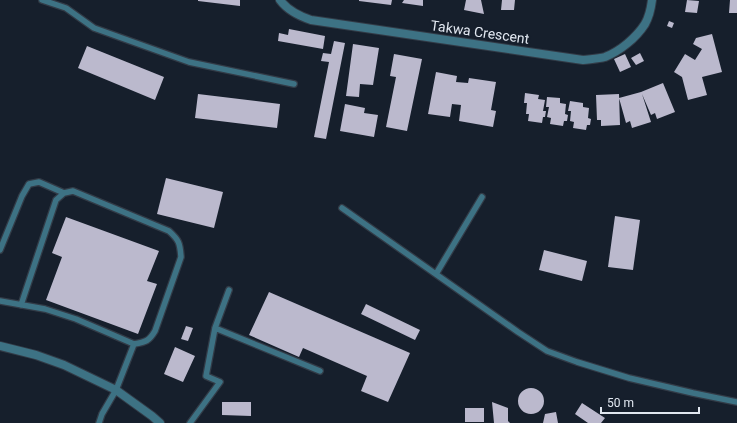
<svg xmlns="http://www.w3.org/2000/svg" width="737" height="423" viewBox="0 0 737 423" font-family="Roboto,sans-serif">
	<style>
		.building { fill: #bbb9cd }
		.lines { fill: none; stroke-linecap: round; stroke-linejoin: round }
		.lane-casing { stroke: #323b47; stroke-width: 8 }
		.street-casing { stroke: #323b47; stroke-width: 10 }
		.lane { stroke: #3d7284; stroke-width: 5.5 }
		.street { stroke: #3d7284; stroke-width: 8 }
		.labels { text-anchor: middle; stroke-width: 4; stroke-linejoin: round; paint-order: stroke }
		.street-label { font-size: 14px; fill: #e1e7f0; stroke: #161f2c }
	</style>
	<rect width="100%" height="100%" fill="#161f2c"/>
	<!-- building -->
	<path class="building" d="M198,0H240V6L198,1Z
		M359,0H392L391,5L359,1Z
		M404,0H423V6L402,3Z
		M466,0H481L484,14L464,10Z
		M502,0H515L514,10H501Z
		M687,0L699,1L697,13L685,12Z
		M730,0H737V13H729Z
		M669,21L674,23L672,28L667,26Z
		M289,29L325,36L323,49L278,41L279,33L288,35Z
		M712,34L722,72L702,77L707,95L688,100L682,77L674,72L685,54L695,60L702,49L693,44L696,38Z
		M334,41L345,43L326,139L314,137L329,62L321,61L323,53L331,54Z
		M353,44L379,48L373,85L360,84L359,97L346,96Z
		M87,46L164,77L155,100L78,68Z
		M640,53L644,61L636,65L631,58Z
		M394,54L422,59L407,131L386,127L396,77L390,76Z
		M625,54L631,67L620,72L614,59Z
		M436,72L457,76L456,82L468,83L469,78L496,82L491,110L496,111L493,127L459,121L461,105L452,104L450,117L428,114Z
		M663,83L675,112L657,119L655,113L651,115L642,94L651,122L632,128L630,121L626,123L619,98L641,92Z
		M525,93L539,95L538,99L545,100L543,111H546L545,117H543L542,123L528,121L529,114H526L527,103H524Z
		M198,94L280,104L277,128L195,118Z
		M619,94L620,125L601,126V120H597L596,95Z
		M547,97L560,98V103L566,104L565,114L568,115L567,121H564L563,126L550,124L551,118L547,117L549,107H546Z
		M570,101L583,103V107L589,108L588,118L591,119L590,125H587L586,130L573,128L574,122L570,121L571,111H568Z
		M345,104L365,108L364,113L378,115L374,137L340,131Z
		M166,178L223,192L214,228L157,214Z
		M615,216L640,220L633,270L608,267Z
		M66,217L159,251L147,281L157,284L138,334L46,300L62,257L52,253Z
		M544,250L587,261L582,281L539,270Z
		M269,292L410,353L388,402L361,391L367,376L303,348L299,357L249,335Z
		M366,304L420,330L415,340L361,314Z
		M186,326L193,328L188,341L181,339Z
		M175,347L195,356L183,382L164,374Z
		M518 401a13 13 0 1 1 26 0a13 13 0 1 1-26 0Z
		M222,402H251V416L222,415Z
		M492,402L508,408V421L510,423H494Z
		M582,403L605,418L601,423H588L575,414Z
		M465,408H484V422H465Z
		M556,412L558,423H543L545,414Z"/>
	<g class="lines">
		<defs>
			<path id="lane" d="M42,0L66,8L94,28L189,62L294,84
				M342,208L518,332L547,351L577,362L629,378L693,393L737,402
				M0,250L22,196L29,184L39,182L64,193
				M436,274L482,197
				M0,301L45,309L76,319L134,344
				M21,305L56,200L64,193L73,191L169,231C179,240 180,243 181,257L155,331C149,341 146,342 134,344L116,390L102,414L99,423
				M215,328L229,290
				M190,423L220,382L206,376L215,328L320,371"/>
			<path id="street" d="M280,0C288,11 299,16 311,20L583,60C590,59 598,59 605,57C620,51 636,38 645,24C649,17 651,8 652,0
				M0,346L36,355L64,365L116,390L152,416L160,423"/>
		</defs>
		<!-- lane casing -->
		<use href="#lane" class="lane-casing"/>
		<!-- street casing -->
		<use href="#street" class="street-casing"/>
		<!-- lane -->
		<use href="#lane" class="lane"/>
		<!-- street -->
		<use href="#street" class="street"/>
	</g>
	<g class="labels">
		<!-- street labels -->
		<g class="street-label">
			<text transform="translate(480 32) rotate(8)" y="5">Takwa Crescent</text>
		</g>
	</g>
	<!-- scale -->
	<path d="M601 407v6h98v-6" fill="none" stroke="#e1e7f0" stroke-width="2"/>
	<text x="607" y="407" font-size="12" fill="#e1e7f0" stroke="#161f2c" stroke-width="3" paint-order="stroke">50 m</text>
</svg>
